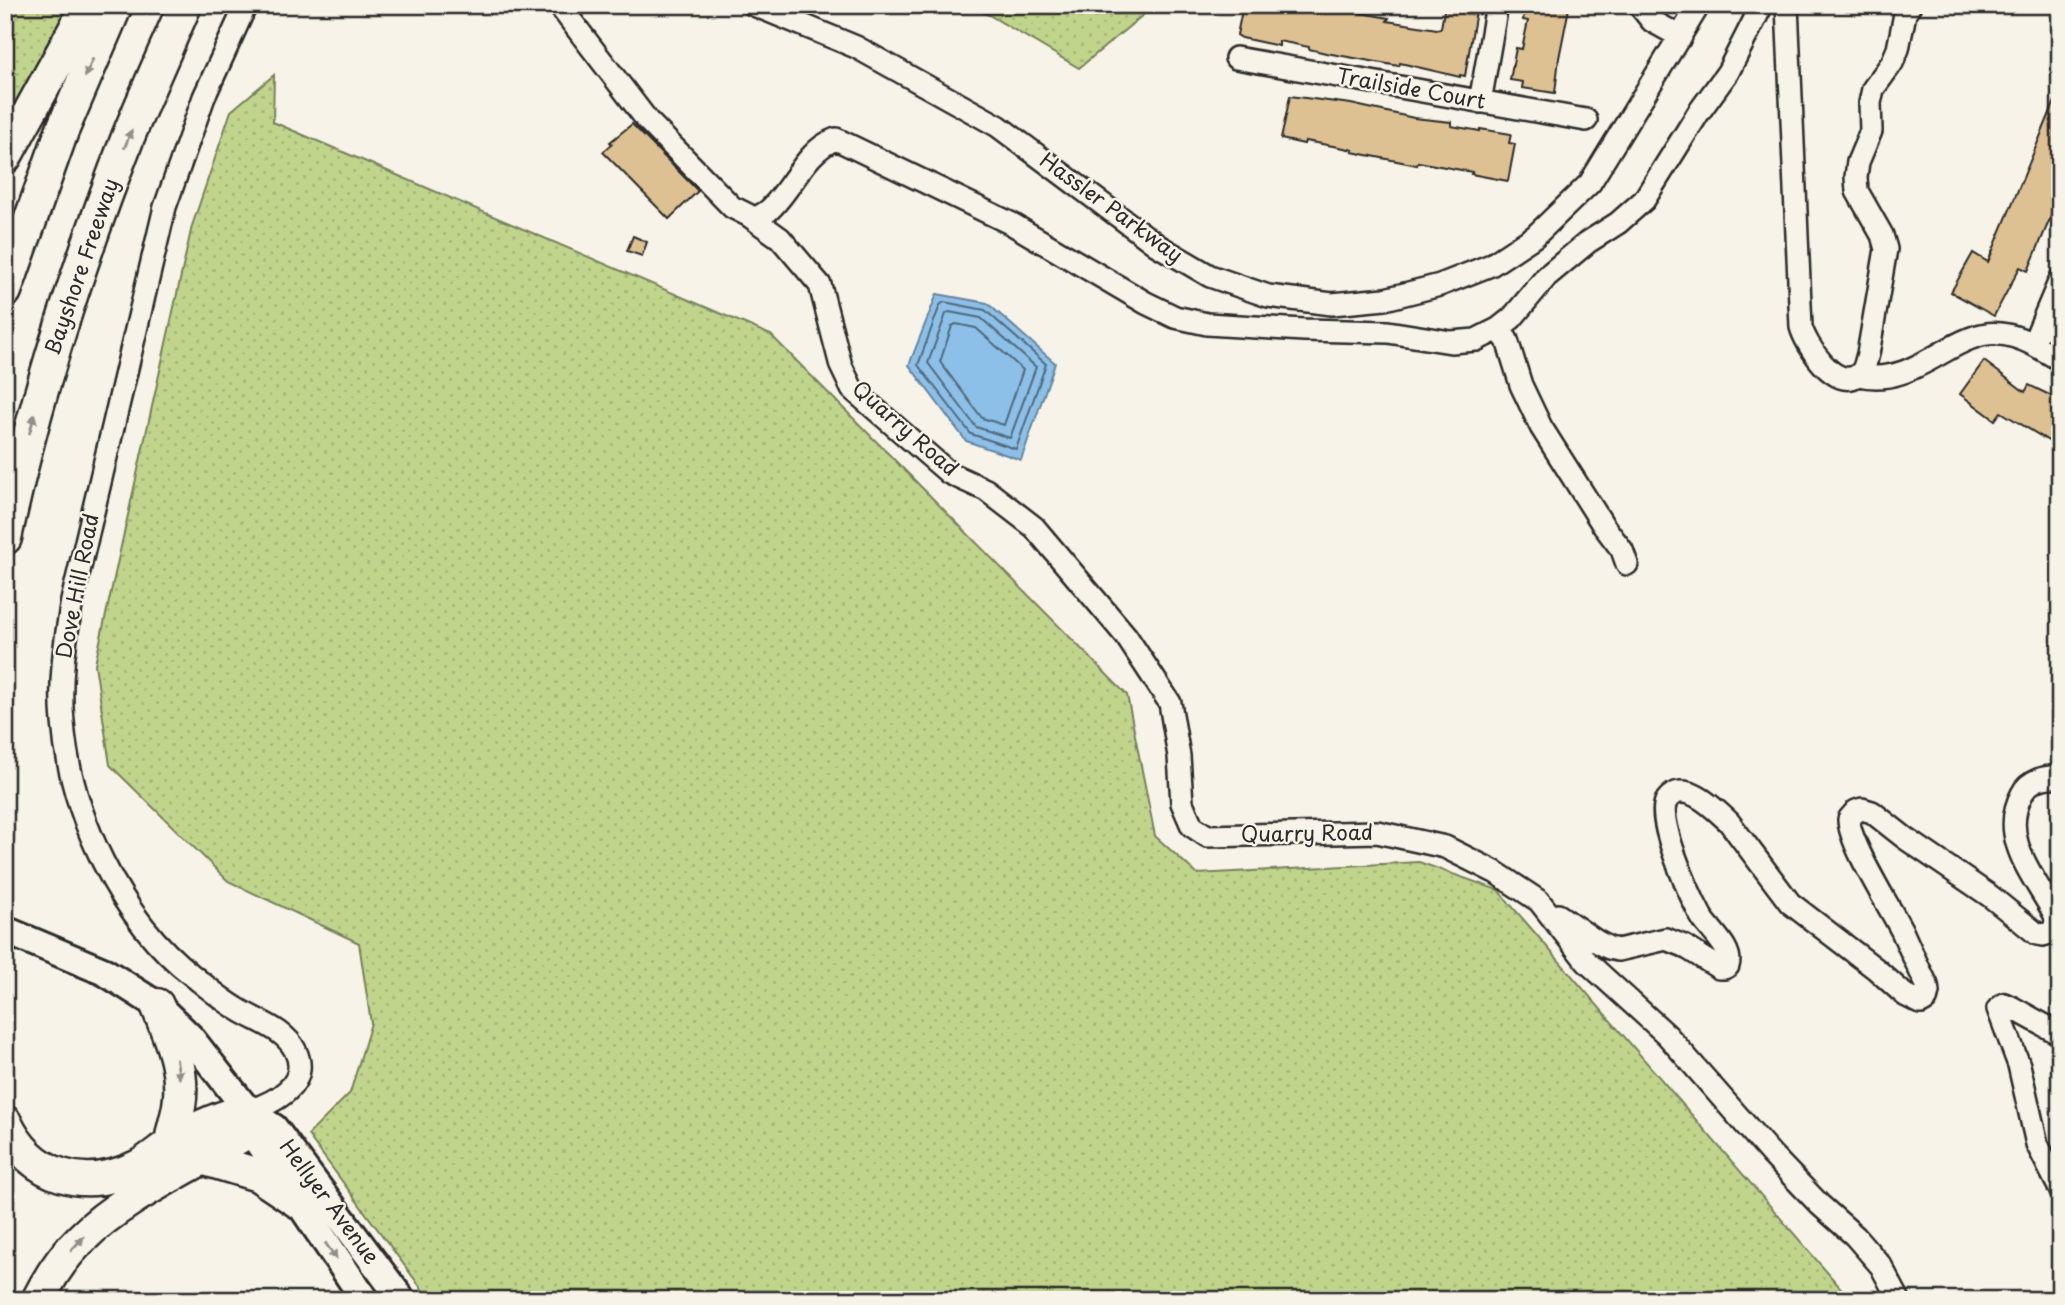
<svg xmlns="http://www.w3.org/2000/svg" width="2065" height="1305" viewBox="0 0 2065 1305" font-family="'Playpen Sans',sans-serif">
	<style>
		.green { fill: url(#green-dots); stroke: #76805b; stroke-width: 2 }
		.water { fill: #8cc0e9; stroke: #65849d; stroke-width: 2 }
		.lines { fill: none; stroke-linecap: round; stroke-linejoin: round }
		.shore { stroke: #526777; stroke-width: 2 }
		.building { fill: #dec192; stroke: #2b2b2b; stroke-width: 2 }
		.minor-casing { stroke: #2b2b2b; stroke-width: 26 }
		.major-casing { stroke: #2b2b2b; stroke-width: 32 }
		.highway-casing { stroke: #2b2b2b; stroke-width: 37 }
		.minor { stroke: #f7f3e8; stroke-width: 21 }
		.major { stroke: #f7f3e8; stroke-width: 26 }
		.highway { stroke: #f7f3e8; stroke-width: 32 }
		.oneway { fill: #918f8a }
		.labels { text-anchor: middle; stroke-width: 5; stroke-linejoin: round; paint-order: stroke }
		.street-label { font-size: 21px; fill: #2b2b2b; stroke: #f7f3e8 }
	</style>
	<defs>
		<pattern id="green-dots" width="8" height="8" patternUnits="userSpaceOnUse" patternTransform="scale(1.75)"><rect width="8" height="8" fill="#c0d58b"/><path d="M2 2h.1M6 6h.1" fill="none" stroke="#a5b778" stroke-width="1.8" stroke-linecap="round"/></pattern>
	</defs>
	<rect width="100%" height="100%" fill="#f7f3e8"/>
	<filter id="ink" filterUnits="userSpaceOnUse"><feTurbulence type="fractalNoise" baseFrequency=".0143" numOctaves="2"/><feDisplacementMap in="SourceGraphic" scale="14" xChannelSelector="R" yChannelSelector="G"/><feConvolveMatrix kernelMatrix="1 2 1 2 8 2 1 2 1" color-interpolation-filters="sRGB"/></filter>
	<g filter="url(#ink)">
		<!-- green -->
		<path class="green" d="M5,5H83L5,133Z
			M964,5H1155L1079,68L989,15Z
			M274,75L273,122L771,335L1127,695L1155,836L1197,874L1419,862L1498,890L1851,1300H430L308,1135L350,1093L371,1023L359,943L228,881L110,765L95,664L192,226L231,111Z"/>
		<!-- water -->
		<path class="water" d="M937,294L987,303L1055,363L1021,460L966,441L909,365Z"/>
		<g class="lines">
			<!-- shore -->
			<path class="shore" d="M944,302L985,310L1046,364L1016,449L971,434L918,365L940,305Z
				M949,312L981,318L1036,367L1010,438L976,427L928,363L946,314Z
				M956,324L976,328L1023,370L1004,425L982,418L940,362L952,326Z"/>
		</g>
		<!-- building -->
		<path class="building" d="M1243,5H1303L1316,8V5L1389,18L1387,21L1437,29L1441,28L1445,5H1477L1465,76L1460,75V77L1400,63L1399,66L1326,53L1309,49V47L1279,41V46L1242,38L1237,35Z
			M1526,5H1568L1569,8L1559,58L1555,93L1522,88L1523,82L1510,80L1516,48L1522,49L1528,21L1523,20Z
			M2060,89V195L2028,271L2020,267L1994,316L1951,292L1973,253L1988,262Z
			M1290,96L1351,104L1414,118L1451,122V126L1480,131V129L1511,134L1509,143L1515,144L1508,181L1471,174L1472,172L1418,162L1417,165L1352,152L1353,150L1344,148L1305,141L1304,144L1281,139Z
			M632,124L698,191L669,219L603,152L612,144L610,142Z
			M633,236L647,242L642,256L627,251Z
			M1984,361L2025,392L2029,385L2060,400V448L2001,412L1995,420L1960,394Z"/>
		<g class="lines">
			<defs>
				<path id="minor" d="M246,5L204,97L165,207L72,601C65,641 59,681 63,722C70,813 120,920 193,976C207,987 221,999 236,1008C255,1021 284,1028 295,1050C312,1084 274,1103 248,1111
					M559,5L647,120L732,207L748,215L780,238L820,285L841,366L852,389L949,473L986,490L1034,527L1126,636L1170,703L1179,756L1182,803L1192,826L1207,836L1377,832L1445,847L1495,872L1539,901L1587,962L1667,1035L1772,1155L1820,1205L1855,1236L1881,1266L1899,1300
					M754,5L856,47L998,126L1157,245L1210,276L1268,296L1332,304L1385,299L1440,285L1491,265L1535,236L1590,183L1699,5
					M1639,5L1652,21L1681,37
					M1787,5L1801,327C1806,345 1836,393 1859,374C1865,370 1866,360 1868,354L1886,249L1882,235L1857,191L1856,177L1858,162L1871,131L1870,103L1873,89L1892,63L1898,49L1905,14L1910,5
					M1236,58L1586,120
					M1480,102L1497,5
					M754,219C758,217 764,214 768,211C792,190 805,150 836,139L1012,224L1146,303L1175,317L1207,324L1304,330L1388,332L1451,342L1476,340L1498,329L1512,318L1547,276L1588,242L1618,223L1644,200L1699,112L1728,72L1762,5
					M1498,329L1507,340L1521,385L1541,427L1603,525L1622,550L1627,564
					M2033,344L2060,280
					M1859,375C1915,389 1954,328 2001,334C2022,336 2042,349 2060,360
					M1558,915L1596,941L1609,948L1618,950L1666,939L1684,946L1719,968H1724L1728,966C1734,949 1709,930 1701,916C1691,897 1654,817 1667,800C1684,777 1715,809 1729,822L1790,903L1876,969L1905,995L1921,1003L1926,1000L1928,992L1927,985C1918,967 1910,949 1902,931C1890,907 1848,842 1849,819L1856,811L1862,809L1872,812L1905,838L1990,896L2037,934L2043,935L2053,932L2056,922L2055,915C2035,877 1998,838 2022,794C2029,780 2045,776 2060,777
					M2060,1034L2011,1007L2004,1004L1998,1009L2019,1065L2037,1144L2060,1189"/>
				<path id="major" d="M5,930L105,972L157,1005L190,1037L248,1111L274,1128L402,1300
					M248,1111L256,1139L365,1300"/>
				<path id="highway" d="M5,157L84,13L91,5
					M5,291L62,131L116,5
					M5,538C34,401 77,268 128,137C146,93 166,49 185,5
					M157,1005C170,1037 185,1070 179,1106C177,1119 172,1131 171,1144
					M5,1122C31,1178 85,1193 139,1166C150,1160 160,1151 170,1144C194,1129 220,1116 248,1111L242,1135C193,1166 122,1197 82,1238C64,1255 49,1278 38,1300
					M205,1159L258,1175L297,1201"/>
			</defs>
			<!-- minor casing -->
			<use href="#minor" class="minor-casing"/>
			<!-- major casing -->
			<use href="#major" class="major-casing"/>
			<!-- highway casing -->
			<use href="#highway" class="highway-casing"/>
			<!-- minor -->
			<use href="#minor" class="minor"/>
			<!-- major -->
			<use href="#major" class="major"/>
			<!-- highway -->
			<use href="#highway" class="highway"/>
		</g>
		<!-- one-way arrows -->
		<defs><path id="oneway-solid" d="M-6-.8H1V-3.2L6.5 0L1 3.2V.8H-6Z" transform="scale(1.75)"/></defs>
		<g class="oneway">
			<use href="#oneway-solid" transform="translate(89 68) rotate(113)"/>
			<use href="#oneway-solid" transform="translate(128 139) rotate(-68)"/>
			<use href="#oneway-solid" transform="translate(32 424) rotate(-75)"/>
			<use href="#oneway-solid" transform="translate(178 1069) rotate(81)"/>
			<use href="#oneway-solid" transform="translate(77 1244) rotate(-48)"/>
			<use href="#oneway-solid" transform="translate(331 1251) rotate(55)"/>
		</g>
	</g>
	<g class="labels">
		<!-- street labels -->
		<g class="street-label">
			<text transform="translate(1411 89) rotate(10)" y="7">Trailside Court</text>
			<text transform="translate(1111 208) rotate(36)" y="7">Hassler Parkway</text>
			<text transform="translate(82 267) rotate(-71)" y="7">Bayshore Freeway</text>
			<text transform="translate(905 429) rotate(41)" y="7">Quarry Road</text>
			<text transform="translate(78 586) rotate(-79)" y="7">Dove Hill Road</text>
			<text transform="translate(1307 834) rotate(-1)" y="7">Quarry Road</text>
			<text transform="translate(329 1202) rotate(53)" y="7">Hellyer Avenue</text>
		</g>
	</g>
	<!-- margin -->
	<rect width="2065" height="1305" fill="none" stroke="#f7f3e8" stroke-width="28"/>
	<rect x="14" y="14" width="2037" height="1277" fill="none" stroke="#2b2b2b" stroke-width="2.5" filter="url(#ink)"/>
</svg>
